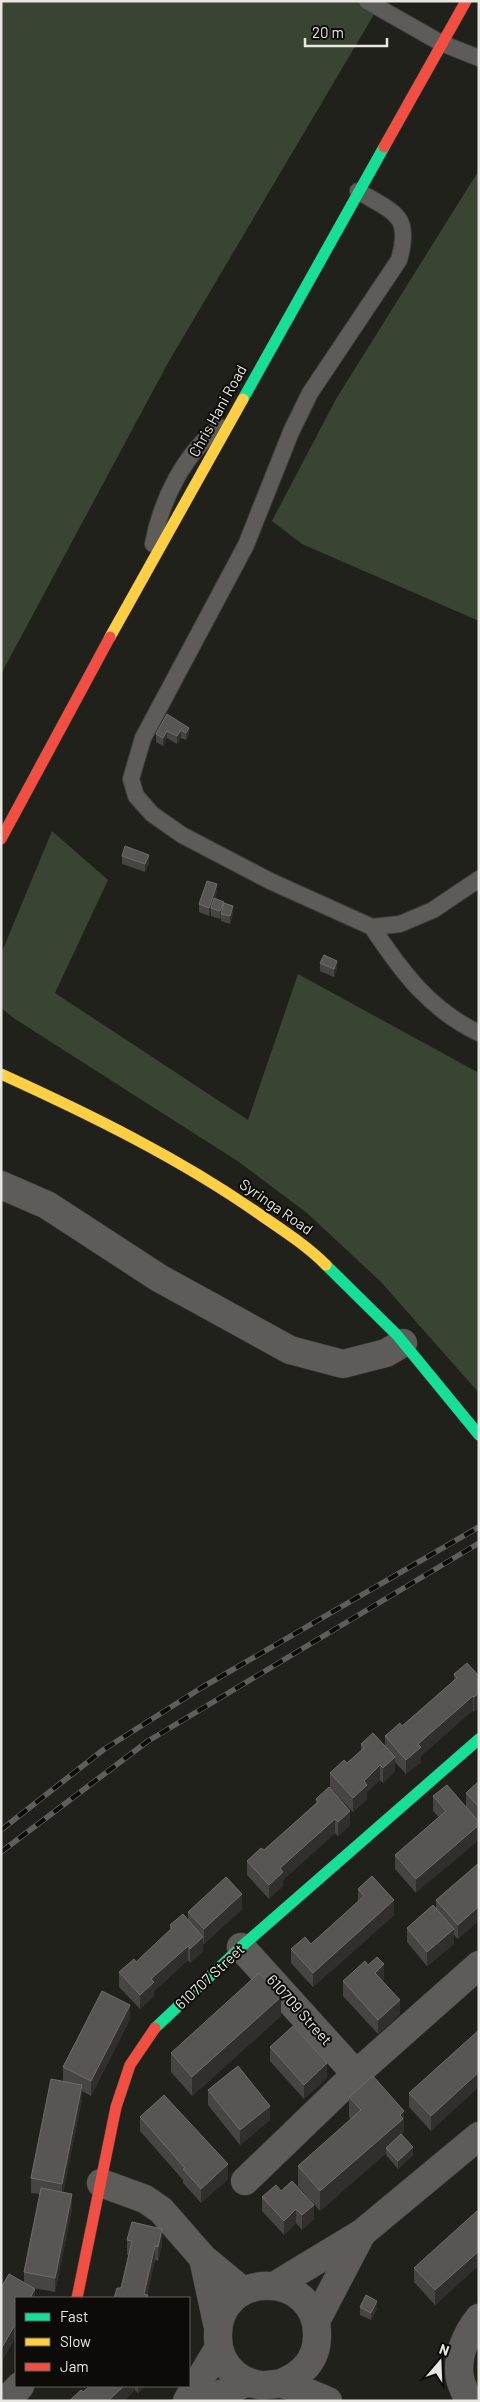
<svg xmlns="http://www.w3.org/2000/svg" width="480" height="2402" viewBox="0 0 480 2402" font-family="Barlow,sans-serif">
	<style>
		.green { fill: #394432 }
		.lines { fill: none; stroke-linecap: round; stroke-linejoin: round }
		.lane-casing { stroke: #3e3e3a; stroke-width: 18 }
		.street-casing { stroke: #3e3e3a; stroke-width: 29 }
		.fast-casing { stroke: #3e3e3a; stroke-width: 12 }
		.slow-casing { stroke: #3e3e3a; stroke-width: 12 }
		.jam-casing { stroke: #3e3e3a; stroke-width: 12 }
		.lane { stroke: #5d5c58; stroke-width: 16 }
		.street { stroke: #5d5c58; stroke-width: 28 }
		.fast { stroke: #16e098; stroke-width: 11 }
		.slow { stroke: #ffcf43; stroke-width: 11 }
		.jam { stroke: #f24e42; stroke-width: 11 }
		.rail-casing { stroke: #5f5e5c; stroke-width: 5.5 }
		.rail { stroke: #0c0b08; stroke-width: 4; stroke-dasharray: 11; stroke-linecap: butt }
		.wall { fill: #464541 }
		.shaded-wall { fill: #302f2b }
		.building { fill: #575652; stroke: #6e6d68 }
		.labels { text-anchor: middle; stroke-width: 4; stroke-linejoin: round; paint-order: stroke }
		.street-label { font-size: 15px; fill: #e7e6e0; stroke: #0c0b08 }
	</style>
	<rect width="100%" height="100%" fill="#21211c"/>
	<!-- green -->
	<path class="green" d="M1,1H382L169,361L1,674Z
		M479,170V621L302,544L272,521L336,399Z
		M52,831L108,880L55,993L248,1120L298,974L479,1073V1393L381,1282L307,1213L239,1162L15,1019L1,1008V954Z"/>
	<g class="lines">
		<defs>
			<path id="lane" d="M367,1L441,43L479,58
				M358,191C394,213 412,214 399,260L310,393L291,432L246,545L143,738L131,779L136,796L152,814L182,835L270,881L372,927L400,924L433,910L479,879
				M153,544C161,501 184,453 220,427
				M372,927C401,971 430,1010 479,1033"/>
			<path id="street" d="M1,1185L47,1205L159,1278L290,1350L343,1364L386,1353L403,1343
				M241,1947L356,2074
				M245,2181L356,2074L479,1965
				M101,2183L145,2199L161,2210L203,2258L243,2291
				M203,2258L217,2323
				M276,2285L362,2233L479,2136
				M316,2321L362,2233
				M281,2383C302,2375 317,2360 317,2336C319,2270 216,2268 218,2337C218,2352 223,2364 235,2374C243,2381 256,2386 266,2385C271,2385 277,2383 282,2384C297,2387 313,2395 328,2401
				M6,2401L20,2386
				M187,2401L218,2349
				M205,2401L248,2382
				M469,2401C466,2394 461,2385 460,2378C456,2357 466,2334 479,2318"/>
			<path id="fast" d="M243,399L384,147
				M326,1265L397,1335L479,1435
				M155,2028L241,1947L479,1739"/>
			<path id="slow" d="M110,637L243,399
				M1,1074C91,1115 181,1159 262,1216C284,1231 307,1246 326,1265"/>
			<path id="jam" d="M384,147L466,1
				M1,839L110,637
				M77,2298L116,2107L130,2065L155,2028"/>
		</defs>
		<!-- lane casing -->
		<use href="#lane" class="lane-casing"/>
		<!-- street casing -->
		<use href="#street" class="street-casing"/>
		<!-- fast casing -->
		<use href="#fast" class="fast-casing"/>
		<!-- slow casing -->
		<use href="#slow" class="slow-casing"/>
		<!-- jam casing -->
		<use href="#jam" class="jam-casing"/>
		<!-- lane -->
		<use href="#lane" class="lane"/>
		<!-- street -->
		<use href="#street" class="street"/>
		<!-- fast -->
		<use href="#fast" class="fast"/>
		<!-- slow -->
		<use href="#slow" class="slow"/>
		<!-- jam -->
		<use href="#jam" class="jam"/>
		<defs>
			<path id="rail" d="M1,1830L103,1750L201,1688L479,1527
				M1,1852L148,1741L479,1543"/>
		</defs>
		<!-- rail casing -->
		<use href="#rail" class="rail-casing"/>
		<!-- rail -->
		<use href="#rail" class="rail"/>
	</g>
	<!-- wall -->
	<path class="wall" d="M167,714L189,735L186,740L181,738L177,744L167,738L163,746L156,742V734Z
		M122,856L149,863L145,872L122,864Z
		M217,892L215,898L224,904L233,914L230,924L221,921V917L220,919L211,916V910L209,916L199,912V904Z
		M320,963L337,969L334,977L320,971Z
		M454,1674L479,1676L474,1712L473,1710L421,1756V1762L406,1774L395,1762V1771L383,1783L380,1780L367,1792V1799L353,1812L330,1788V1773L347,1763L361,1751V1744L385,1746V1736L402,1726L454,1680Z
		M479,1781V1821L416,1893L395,1869V1855L439,1817L433,1811V1796L466,1807V1793Z
		M316,1799L350,1825L338,1836L335,1833L283,1880V1886L269,1899L247,1875V1861L264,1850L316,1803Z
		M479,1863V1920L458,1939L454,1935V1944L427,1966L407,1942V1928L436,1909V1900Z
		M358,1889L394,1915L313,1987L291,1963V1949L311,1944L358,1902Z
		M242,1909L204,1944L203,1943V1951L190,1963L188,1960L154,1991V1996L140,2009L119,1987V1972L136,1962L170,1930V1925L188,1920V1912Z
		M368,1965L384,1979L382,1981L400,2014L378,2034L343,1996V1981Z
		M281,2016L192,2096L171,2072V2053Z
		M130,2019L91,2096L82,2091V2099L63,2192L72,2209L55,2292L33,2288L35,2298L24,2283V2272L40,2194L31,2193V2178L63,2081V2067Z
		M479,2030L431,2131L409,2107V2093Z
		M270,2047L327,2078L304,2099L270,2061Z
		M208,2090L270,2120L240,2145L208,2105Z
		M349,2097L404,2131L403,2132V2136L413,2155L398,2169L386,2155V2153L320,2211L298,2186V2166L351,2119L349,2117Z
		M140,2117L228,2179L201,2203L183,2183V2180L140,2131Z
		M281,2191L314,2219L302,2230L296,2223L284,2235L262,2211V2197Z
		M479,2213V2265L435,2305L414,2282V2268Z
		M127,2240L162,2244L158,2261L155,2260L147,2295L148,2298L129,2255H127Z
		M360,2307L377,2309L371,2320L360,2315Z
		M90,2386H146L138,2393L135,2390L83,2392Z"/>
	<!-- shaded-wall -->
	<path class="shaded-wall" d="M189,728V735L186,740V733Z
		M181,730V738L177,744V736Z
		M167,731V738L163,746V738Z
		M149,855V863L145,872V864Z
		M217,884V892L211,908L209,916V908Z
		M224,902V909L221,914L220,919V911Z
		M233,906V914L230,924V916Z
		M337,961V969L334,977V969Z
		M479,1693V1708L474,1712V1697Z
		M473,1696V1710L421,1756V1762L406,1774V1760L418,1744Z
		M395,1757V1771L383,1783V1768Z
		M380,1765V1780L367,1792V1799L353,1812V1798L364,1781Z
		M350,1811V1825L338,1836V1822Z
		M335,1819V1833L283,1880V1886L269,1899V1885L280,1868Z
		M479,1825V1840L416,1893V1879Z
		M242,1894V1909L204,1944V1929Z
		M394,1900V1915L313,1987V1973Z
		M479,1906V1920L458,1939V1925Z
		M454,1929V1944L427,1966V1952Z
		M203,1937V1951L190,1963V1949Z
		M188,1946V1960L154,1991V1996L140,2009V1995L151,1979Z
		M384,1964V1979L375,1987V1973Z
		M281,1997V2016L192,2096V2077Z
		M400,2000V2014L378,2034V2020Z
		M130,2005V2019L91,2096V2081Z
		M327,2063V2078L304,2099V2085Z
		M479,2072V2087L431,2131V2116Z
		M82,2085V2099L62,2199V2184Z
		M270,2106V2120L240,2145V2130Z
		M404,2111V2131L403,2132V2138L386,2148V2153L320,2211V2191Z
		M413,2147V2155L398,2169V2161Z
		M228,2164V2179L201,2203V2189Z
		M72,2194V2209L55,2292V2278Z
		M314,2205V2219L302,2230V2215Z
		M296,2209V2223L284,2235V2221Z
		M162,2229V2244L158,2261V2247Z
		M155,2246V2260L146,2298L144,2294Z
		M479,2251V2265L435,2305V2290Z
		M35,2289V2298H30Z
		M377,2301V2309L371,2320V2313Z
		M16,2323V2337L1,2363V2349Z
		M124,2386H135V2390L124,2401H108Z
		M138,2386H146L138,2393Z"/>
	<!-- building -->
	<path class="building" d="M167,714L189,728L186,733L181,730L177,736L167,731L163,738L156,734Z
		M125,846L149,855L145,864L122,856Z
		M207,881L217,884L209,908L199,904Z
		M214,898L224,902L220,911L211,908Z
		M224,903L233,906L230,916L221,914Z
		M324,955L337,961L334,969L320,963Z
		M467,1663L479,1676V1693L474,1697L473,1696L418,1744L421,1747L406,1760L385,1736L400,1723L402,1726L457,1678L454,1674Z
		M373,1733L395,1757L383,1768L380,1765L364,1781L367,1785L353,1798L330,1773L344,1760L347,1763L364,1748L361,1744Z
		M479,1781V1807L466,1793Z
		M447,1785L479,1822V1825L416,1879L395,1855L446,1811L433,1796Z
		M329,1787L350,1811L338,1822L335,1819L280,1868L283,1872L269,1885L247,1861L261,1848L264,1850L318,1802L316,1799Z
		M479,1863V1906L458,1925L436,1900Z
		M372,1876L394,1900L313,1973L291,1949L305,1937L311,1944L364,1896L358,1889Z
		M226,1877L242,1894L204,1929L188,1912Z
		M433,1905L454,1929L427,1952L407,1928Z
		M183,1914L203,1937L190,1949L188,1946L151,1979L154,1982L140,1995L119,1972L134,1959L136,1962L172,1928L170,1925Z
		M377,1957L384,1964L375,1973L400,2000L378,2020L343,1981L365,1961L368,1965Z
		M259,1973L281,1997L192,2077L171,2053Z
		M102,1991L130,2005L91,2081L63,2067Z
		M293,2026L327,2063L304,2085L270,2047Z
		M479,2030V2072L431,2116L409,2093Z
		M238,2066L270,2106L240,2130L208,2090Z
		M373,2076L404,2111L400,2115L403,2119L320,2191L298,2166L361,2110L349,2097Z
		M51,2079L82,2085L62,2184L31,2178Z
		M164,2095L228,2164L201,2189L183,2169L185,2168L140,2117Z
		M401,2134L413,2147L398,2161L386,2148Z
		M292,2181L314,2205L302,2215L296,2209L284,2221L262,2197L276,2185L281,2191Z
		M41,2188L72,2194L55,2278L24,2272Z
		M477,2211L479,2213V2251L435,2290L414,2268Z
		M132,2222L162,2229L158,2247L155,2246L144,2294L148,2295L147,2298H114L117,2288H121L132,2241L127,2240Z
		M9,2274L35,2289L30,2298H16V2323L1,2349V2288Z
		M366,2295L377,2301L371,2313L360,2307Z
		M90,2386H124L108,2401H69L81,2390L83,2392Z"/>
	<g class="labels">
		<!-- street labels -->
		<g class="street-label">
			<text transform="translate(218 411) rotate(-61)" y="5">Chris Hani Road</text>
			<text transform="translate(276 1207) rotate(35)" y="5">Syringa Road</text>
			<text transform="translate(210 1977) rotate(-43)" y="5">610707 Street</text>
			<text transform="translate(299 2010) rotate(48)" y="5">610709 Street</text>
		</g>
	</g>
	<!-- border -->
	<rect width="480" height="2402" fill="none" stroke="#e7e6e0" stroke-width="5"/>
	<!-- legend -->
	<rect x="15" y="2297" width="175" height="90" fill="#0c0b08" stroke="#64635e"/>
	<rect x="25" y="2313" width="25" height="8" fill="#16e098" stroke="#64635e"/>
	<text x="60" y="2322" font-size="15" fill="#e7e6e0">Fast</text>
	<rect x="25" y="2338" width="25" height="8" fill="#ffcf43" stroke="#64635e"/>
	<text x="60" y="2347" font-size="15" fill="#e7e6e0">Slow</text>
	<rect x="25" y="2363" width="25" height="8" fill="#f24e42" stroke="#64635e"/>
	<text x="60" y="2372" font-size="15" fill="#e7e6e0">Jam</text>
	<!-- north arrow -->
	<g transform="translate(440 2362) rotate(19)" stroke="#0c0b08" stroke-width="4" paint-order="stroke">
	<path d="M0-4L9 19L0 12L-9 19Z" fill="#e7e6e0"/>
	<text y="-8" font-size="14" font-weight="bold" text-anchor="middle" fill="#e7e6e0">N</text>
	</g>
	<!-- scale -->
	<path d="M305 38v8h82v-8" fill="none" stroke="#e7e6e0" stroke-width="2.5"/>
	<text x="312" y="38" font-size="15" fill="#e7e6e0" stroke="#0c0b08" stroke-width="4" paint-order="stroke">20 m</text>
</svg>
